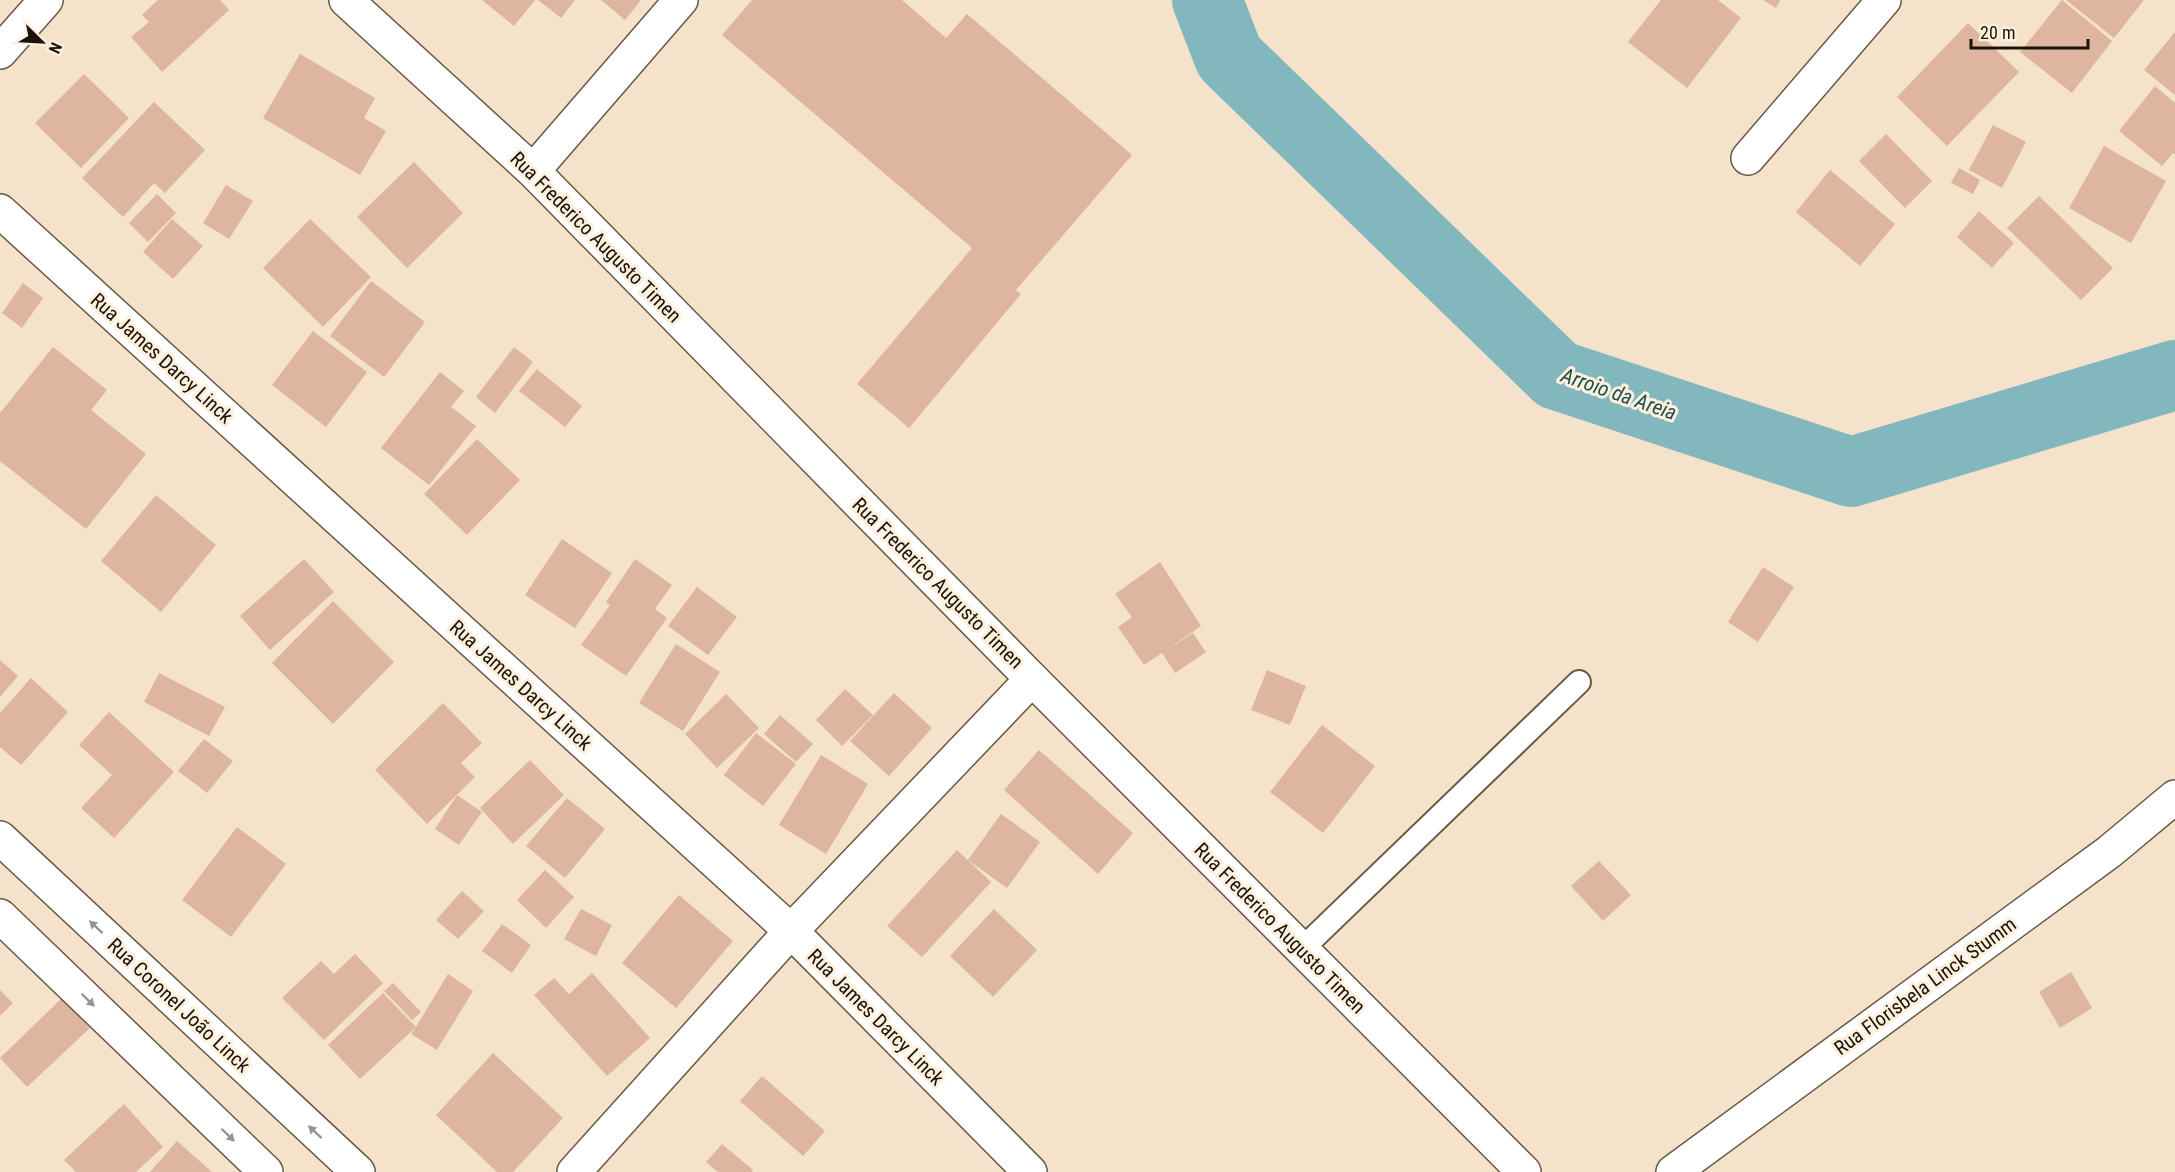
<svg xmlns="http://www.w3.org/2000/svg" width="2175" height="1172" viewBox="0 0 2175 1172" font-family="'Roboto Condensed',sans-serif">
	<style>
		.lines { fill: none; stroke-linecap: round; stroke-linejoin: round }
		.river { stroke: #82b8bd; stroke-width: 70 }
		.building { fill: #deb59e }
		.service-casing { stroke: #685945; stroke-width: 26 }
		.minor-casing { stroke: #685945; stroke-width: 36 }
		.tertiary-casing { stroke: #685945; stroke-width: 36 }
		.secondary-casing { stroke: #685945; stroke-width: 36 }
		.service { stroke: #fff; stroke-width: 22 }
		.minor { stroke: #fff; stroke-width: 33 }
		.tertiary { stroke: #fff; stroke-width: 33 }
		.secondary { stroke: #fff; stroke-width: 33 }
		.oneway { fill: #989591 }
		.labels { text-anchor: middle; stroke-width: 6; stroke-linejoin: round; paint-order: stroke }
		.street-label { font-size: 20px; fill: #19130a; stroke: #fff0dd }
		.water-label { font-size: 21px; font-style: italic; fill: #1c4d51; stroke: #fff0dd }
	</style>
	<rect width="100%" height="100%" fill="#f4e2cb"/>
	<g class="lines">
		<!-- river -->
		<path class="river" d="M1207,0L1229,57L1557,375L1851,472L2175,375"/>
	</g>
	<!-- building -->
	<path class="building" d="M158,0H220L229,10L162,72L131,37L149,22L142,15Z
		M482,0H535L514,26Z
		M538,0H575L561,18Z
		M601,0H641L625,20Z
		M752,0H902L946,38L967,14L1132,155L1016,290L1021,294L909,428L857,384L972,248L722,35Z
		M1661,0H1718L1741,18L1687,88L1628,42Z
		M1763,0H1780L1776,8Z
		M2062,0L2112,41L2072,93L2020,52Z
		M2066,0H2144L2114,38Z
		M1968,23L2019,72L1947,146L1897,97Z
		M2175,32V95L2144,70Z
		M300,54L375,98L364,118L386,131L360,175L263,118Z
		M84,74L129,118L81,168L35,123Z
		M2155,86L2175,103V155L2173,153L2162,166L2119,131Z
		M154,102L205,150L165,193L154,183L123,217L82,178Z
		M1993,125L2026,142L2002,188L1969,170Z
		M1886,134L1932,181L1905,208L1859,161Z
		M2104,146L2166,181L2131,243L2069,208Z
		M414,162L463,213L407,268L357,217Z
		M1959,168L1980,180L1973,194L1951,183Z
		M1830,170L1895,224L1860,266L1796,212Z
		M226,185L253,201L229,239L203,223Z
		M157,194L176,213L148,242L129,223Z
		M2039,196L2113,268L2081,300L2007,228Z
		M1979,211L2014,243L1992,268L1957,237Z
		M172,219L203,246L173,279L143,252Z
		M310,219L371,277L323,327L263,268Z
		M371,281L425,322L384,377L330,336Z
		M23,283L43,298L22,328L2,313Z
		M313,331L367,372L326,427L272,385Z
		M53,347L107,390L91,410L146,454L86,529L0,461V413Z
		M514,347L533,362L495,413L476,397Z
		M537,369L582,406L565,427L519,391Z
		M440,372L464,391L451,407L476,426L429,485L381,448Z
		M477,439L520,480L467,535L424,494Z
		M156,495L216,545L161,612L101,561Z
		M562,539L612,573L575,628L525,595Z
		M304,559L334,592L270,650L240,616Z
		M635,559L672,585L655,609L667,618L626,676L581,645L610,605L606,602Z
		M1160,562L1201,626L1165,651L1193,633L1206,652L1175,673L1162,653L1144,665L1118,627L1132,617L1115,594Z
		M1763,567L1794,587L1758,642L1728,622Z
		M697,587L737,617L708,655L668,626Z
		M333,601L394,662L333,724L272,663Z
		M676,644L720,672L683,731L639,703Z
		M0,660L18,676L0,697Z
		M1267,670L1306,686L1290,725L1251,710Z
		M159,673L225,707L209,736L144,702Z
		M31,678L68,712L21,765L0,747V713Z
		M845,689L873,715L842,746L816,720Z
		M894,693L932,728L889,776L850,741Z
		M726,694L759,728L717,768L685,734Z
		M443,703L482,743L461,763L475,777L427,824L375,770Z
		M109,712L174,772L114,838L81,808L112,775L79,745Z
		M780,715L813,744L796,762L764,734Z
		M1322,725L1375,766L1323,833L1270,792Z
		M756,733L796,764L763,806L724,775Z
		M204,739L233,761L207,793L178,771Z
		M1039,750L1133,833L1098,874L1004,790Z
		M821,755L868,784L826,854L779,825Z
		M530,760L564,795L513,844L480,808Z
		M457,795L482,812L459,845L435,829Z
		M567,798L605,829L565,878L526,846Z
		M1001,814L1040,842L1007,888L968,860Z
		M237,827L286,864L231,937L182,900Z
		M957,850L991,882L922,957L887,926Z
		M1599,861L1631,895L1603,921L1571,886Z
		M545,870L574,897L546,928L517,900Z
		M462,891L484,911L458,939L436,920Z
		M679,895L733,941L676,1008L622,963Z
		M581,909L612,925L596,956L564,939Z
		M994,909L1037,950L993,997L950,956Z
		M502,924L531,945L512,973L482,951Z
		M355,954L383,983L324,1040L282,998L321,961L334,974Z
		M2071,972L2092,1008L2060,1028L2039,992Z
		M592,973L650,1038L607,1076L534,995L554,978L569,994Z
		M448,974L473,991L437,1050L411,1034L416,1027L360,1079L328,1045L383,993L416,1027Z
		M393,983L421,1012L412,1020L384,991Z
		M0,990L13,1003L0,1016Z
		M62,998L90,1028L27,1087L0,1058Z
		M493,1053L563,1118L513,1172H497L436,1115Z
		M762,1076L825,1131L803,1156L740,1101Z
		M124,1104L163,1147L136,1172H76L64,1160Z
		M177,1141L212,1172H150Z
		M722,1144L753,1170L752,1172H718L706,1162Z"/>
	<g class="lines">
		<defs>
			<path id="service" d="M1302,949L1579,682"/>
			<path id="minor" d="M0,52L46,0
				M1748,158L1884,0
				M533,171L681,0
				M0,211L791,931L1030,1172
				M574,1172L791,931L1032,679"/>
			<path id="tertiary" d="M346,0L533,171L1032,679L1524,1172
				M1673,1172L2109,852L2175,797"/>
			<path id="secondary" d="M0,838L358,1172
				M0,916L266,1172"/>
		</defs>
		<!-- service casing -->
		<use href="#service" class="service-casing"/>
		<!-- minor casing -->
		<use href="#minor" class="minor-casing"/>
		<!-- tertiary casing -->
		<use href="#tertiary" class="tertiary-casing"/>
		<!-- secondary casing -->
		<use href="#secondary" class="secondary-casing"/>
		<!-- service -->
		<use href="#service" class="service"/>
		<!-- minor -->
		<use href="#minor" class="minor"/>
		<!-- tertiary -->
		<use href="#tertiary" class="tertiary"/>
		<!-- secondary -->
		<use href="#secondary" class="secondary"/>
	</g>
	<!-- one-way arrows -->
	<defs><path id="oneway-solid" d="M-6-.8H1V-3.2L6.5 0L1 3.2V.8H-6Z" transform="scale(1.5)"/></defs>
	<g class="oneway">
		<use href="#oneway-solid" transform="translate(96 927) rotate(-137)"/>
		<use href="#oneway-solid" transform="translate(88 1000) rotate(44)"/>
		<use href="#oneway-solid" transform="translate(315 1132) rotate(-137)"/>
		<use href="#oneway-solid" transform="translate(228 1135) rotate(44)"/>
	</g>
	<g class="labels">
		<!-- street labels -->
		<g class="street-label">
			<text transform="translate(596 237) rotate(45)" y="7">Rua Frederico Augusto Timen</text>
			<text transform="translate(162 358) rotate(42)" y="7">Rua James Darcy Linck</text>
			<text transform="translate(938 583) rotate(45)" y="7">Rua Frederico Augusto Timen</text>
			<text transform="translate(521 685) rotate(42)" y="7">Rua James Darcy Linck</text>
			<text transform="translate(1280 928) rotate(45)" y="7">Rua Frederico Augusto Timen</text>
			<text transform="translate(1925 986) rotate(-36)" y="7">Rua Florisbela Linck Stumm</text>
			<text transform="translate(179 1005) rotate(43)" y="7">Rua Coronel João Linck</text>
			<text transform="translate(876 1017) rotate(45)" y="7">Rua James Darcy Linck</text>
		</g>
		<!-- water labels -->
		<g class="water-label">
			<text transform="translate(1619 394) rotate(19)" y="7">Arroio da Areia</text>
		</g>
	</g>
	<!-- north arrow -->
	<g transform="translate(42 42) rotate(114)" stroke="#fff0dd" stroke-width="4.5" paint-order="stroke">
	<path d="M0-4.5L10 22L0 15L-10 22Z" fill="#19130a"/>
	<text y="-9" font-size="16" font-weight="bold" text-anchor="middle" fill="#19130a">N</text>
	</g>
	<!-- scale -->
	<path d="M1971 39v9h117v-9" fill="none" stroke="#19130a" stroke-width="3"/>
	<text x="1980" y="39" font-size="18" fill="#19130a" stroke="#fff0dd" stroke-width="4.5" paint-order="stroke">20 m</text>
</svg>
